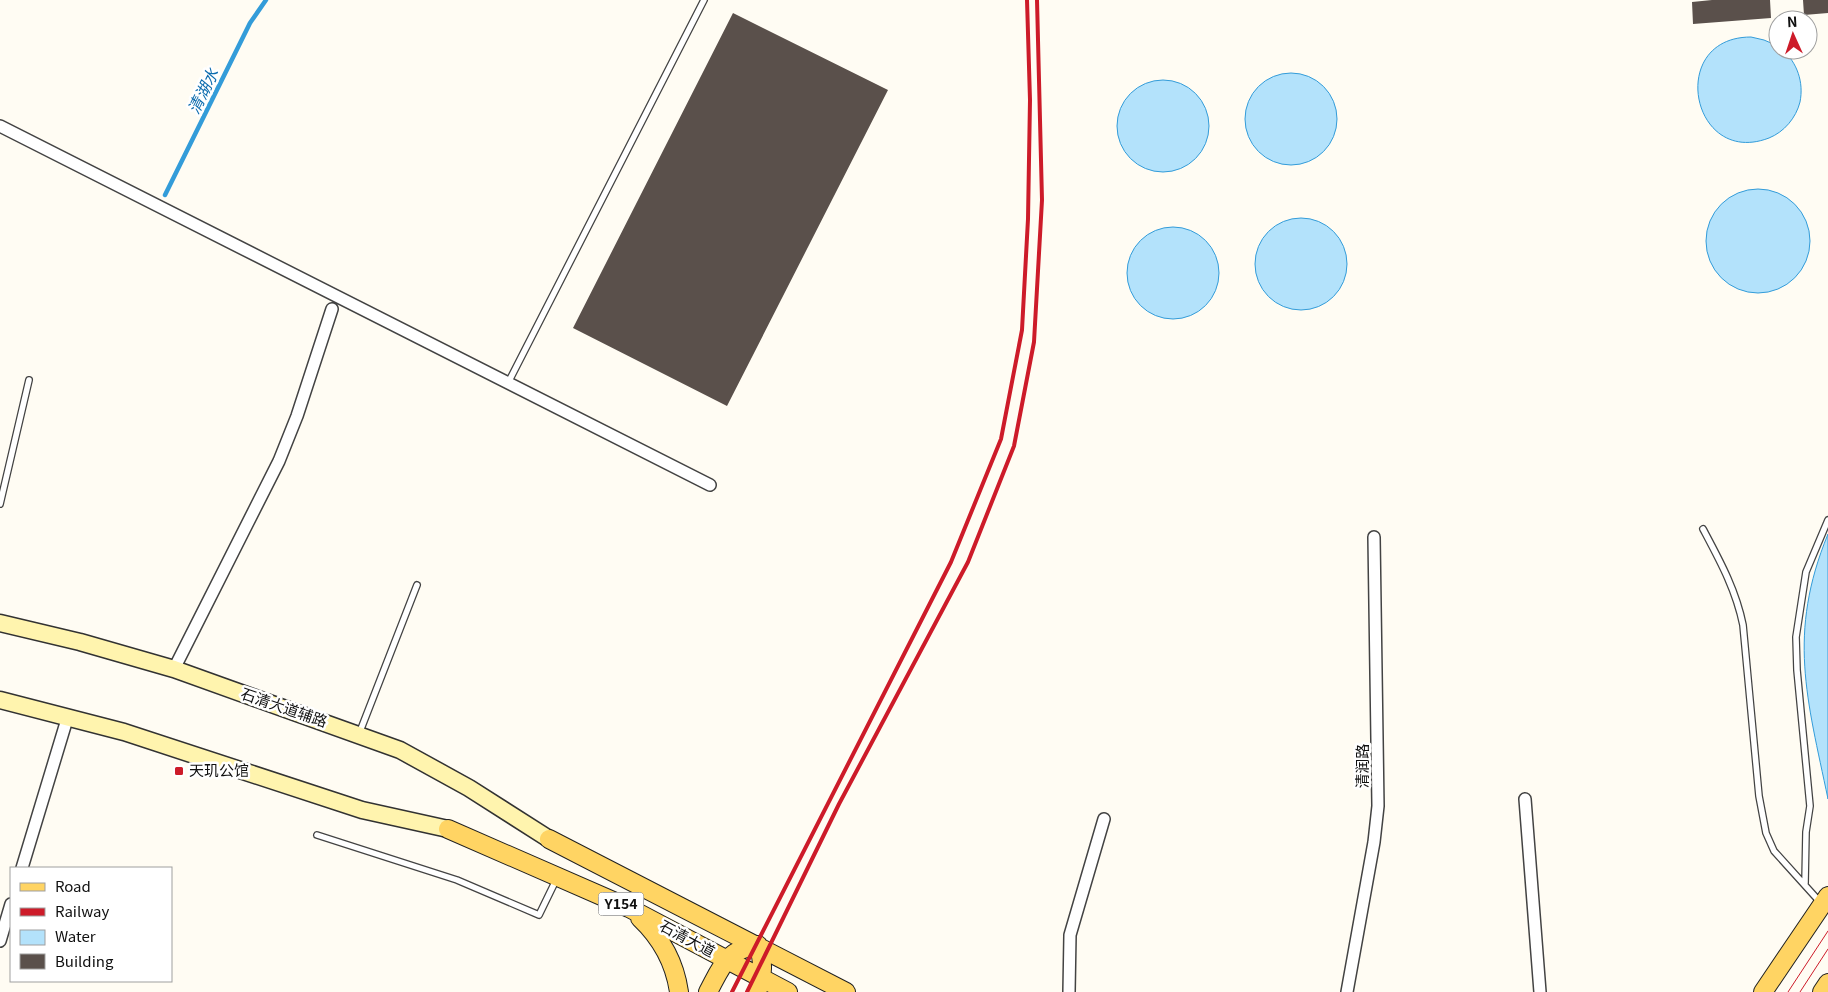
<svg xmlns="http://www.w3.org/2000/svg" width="1828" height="992" viewBox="0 0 1828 992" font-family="Georgia,'Noto Sans SC',serif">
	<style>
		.water { fill: #b3e2fb; stroke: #339cd9 }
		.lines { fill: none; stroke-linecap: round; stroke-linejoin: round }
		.stream { stroke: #339cd9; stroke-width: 4.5 }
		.building { fill: #5a504b }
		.service-casing { stroke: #434343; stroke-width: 8 }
		.minor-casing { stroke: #434343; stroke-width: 14 }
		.secondary-casing { stroke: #323232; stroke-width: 19 }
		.primary-casing { stroke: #212121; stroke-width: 20 }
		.service { stroke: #fff; stroke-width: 5.5 }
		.minor { stroke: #fff; stroke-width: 11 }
		.secondary { stroke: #fff4ae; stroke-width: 16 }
		.primary { stroke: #ffd463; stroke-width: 18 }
		.tram { stroke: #cd1b29; stroke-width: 1 }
		.rail { stroke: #cd1b29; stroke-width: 4 }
		.poi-dot { fill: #cd1b29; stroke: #fff; stroke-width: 2 }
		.labels { text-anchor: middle; stroke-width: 5; stroke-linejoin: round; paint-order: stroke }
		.shield { fill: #fff; stroke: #585858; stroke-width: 1 }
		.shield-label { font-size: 14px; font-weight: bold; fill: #101010 }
		.street-label { font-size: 15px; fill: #101010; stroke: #fff }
		.poi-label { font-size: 15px; fill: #101010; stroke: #fff; text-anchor: start }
		.water-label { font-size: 16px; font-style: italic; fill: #0d6cae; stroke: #fff }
	</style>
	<rect width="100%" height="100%" fill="#fffcf3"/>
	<!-- water -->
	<path class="water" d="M1751,37L1764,40L1778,46V50H1783C1797,63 1804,82 1800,102C1796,118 1784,132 1769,138C1691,168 1666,37 1751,37Z
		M1245 119a46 46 0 1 1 92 0a46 46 0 1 1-92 0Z
		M1117 126a46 46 0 1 1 92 0a46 46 0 1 1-92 0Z
		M1706 241a52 52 0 1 1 104 0a52 52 0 1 1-104 0Z
		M1255 264a46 46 0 1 1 92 0a46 46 0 1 1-92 0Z
		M1127 273a46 46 0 1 1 92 0a46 46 0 1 1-92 0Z
		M1828,534V799C1807,698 1787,634 1828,534Z"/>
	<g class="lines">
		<!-- stream -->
		<path class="stream" d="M165,195L250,23L266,0"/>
	</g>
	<!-- building -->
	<path class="building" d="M1712,0H1770L1771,18L1693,24L1692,2Z
		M1803,0H1828V13L1804,15Z
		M733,13L888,90L727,406L573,328Z"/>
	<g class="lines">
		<defs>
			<path id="service" d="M508,383L704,0
				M0,504L29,380
				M1703,529C1720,561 1736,590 1743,625L1759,796L1766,833L1774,851L1820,902
				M359,734L417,585
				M317,835L457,880L539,915L557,878
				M1805,883L1806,832L1810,806L1797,670L1796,637L1806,572L1828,520"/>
			<path id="minor" d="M0,126L710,485
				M174,669L279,461L297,416L332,309
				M1525,799L1540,992
				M22,868L68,716
				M0,941L11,904
				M1069,992L1070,935L1104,819
				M1347,992L1374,842L1378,806L1374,537"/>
			<path id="secondary" d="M0,623L80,642L174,669L400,750L469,788L549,839
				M0,700L124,732L362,810L448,829"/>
			<path id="primary" d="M448,829L629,908L788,992
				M549,839L846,992
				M640,918C661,938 675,964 679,992
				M708,992C722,966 726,950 758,945C764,962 763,975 757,992
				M1763,992L1828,896
				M1822,992L1828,983"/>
		</defs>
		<!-- service casing -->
		<use href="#service" class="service-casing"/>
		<!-- minor casing -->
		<use href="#minor" class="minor-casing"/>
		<!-- secondary casing -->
		<use href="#secondary" class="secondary-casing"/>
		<!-- primary casing -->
		<use href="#primary" class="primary-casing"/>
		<!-- service -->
		<use href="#service" class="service"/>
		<!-- minor -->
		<use href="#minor" class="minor"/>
		<!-- secondary -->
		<use href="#secondary" class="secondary"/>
		<!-- primary -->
		<use href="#primary" class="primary"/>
		<!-- tram -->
		<path class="tram" d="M1788,992L1828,931
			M1800,992L1828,949"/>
		<!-- rail -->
		<path class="rail" d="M732,992L951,562L1001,439L1022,330L1028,219L1030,100L1027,0
			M747,992L839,804L968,562L1014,446L1034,342L1042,200L1037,0"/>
	</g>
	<!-- markers -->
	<rect class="poi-dot" x="174" y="766" width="10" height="10" rx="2.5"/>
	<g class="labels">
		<!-- shield labels -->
		<rect class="shield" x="598.5" y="892.5" width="45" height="23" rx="4"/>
		<g class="shield-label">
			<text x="621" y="909">Y154</text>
		</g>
		<!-- street labels -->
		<g class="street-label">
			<text transform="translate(284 708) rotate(19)" y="5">石清大道辅路</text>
			<text transform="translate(1363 766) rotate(-90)" y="5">清润路</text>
			<text transform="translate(687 939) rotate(28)" y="5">石清大道</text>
		</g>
		<!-- poi labels -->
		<g class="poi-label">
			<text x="189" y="776">天玑公馆</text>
		</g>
		<!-- water labels -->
		<g class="water-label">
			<text transform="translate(203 91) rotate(-64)" y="6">清湖水</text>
		</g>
	</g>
	<!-- legend -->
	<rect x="10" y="867" width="162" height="115" fill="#ffffff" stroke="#9f9f9f"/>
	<rect x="20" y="883" width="25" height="8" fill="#ffd463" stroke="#9f9f9f"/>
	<text x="55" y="892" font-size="15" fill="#101010">Road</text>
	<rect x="20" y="908" width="25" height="8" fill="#cd1b29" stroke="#9f9f9f"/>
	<text x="55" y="917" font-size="15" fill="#101010">Railway</text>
	<rect x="20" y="930" width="25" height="15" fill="#b3e2fb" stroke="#9f9f9f"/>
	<text x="55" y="942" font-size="15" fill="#101010">Water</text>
	<rect x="20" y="954" width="25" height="15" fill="#5a504b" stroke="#9f9f9f"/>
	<text x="55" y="967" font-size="15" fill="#101010">Building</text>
	<!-- north arrow -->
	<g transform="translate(1793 35) rotate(357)"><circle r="24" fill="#ffffff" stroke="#9f9f9f"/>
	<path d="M0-4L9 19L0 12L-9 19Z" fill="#cd1b29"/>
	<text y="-8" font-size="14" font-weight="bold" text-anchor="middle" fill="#101010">N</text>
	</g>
</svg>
